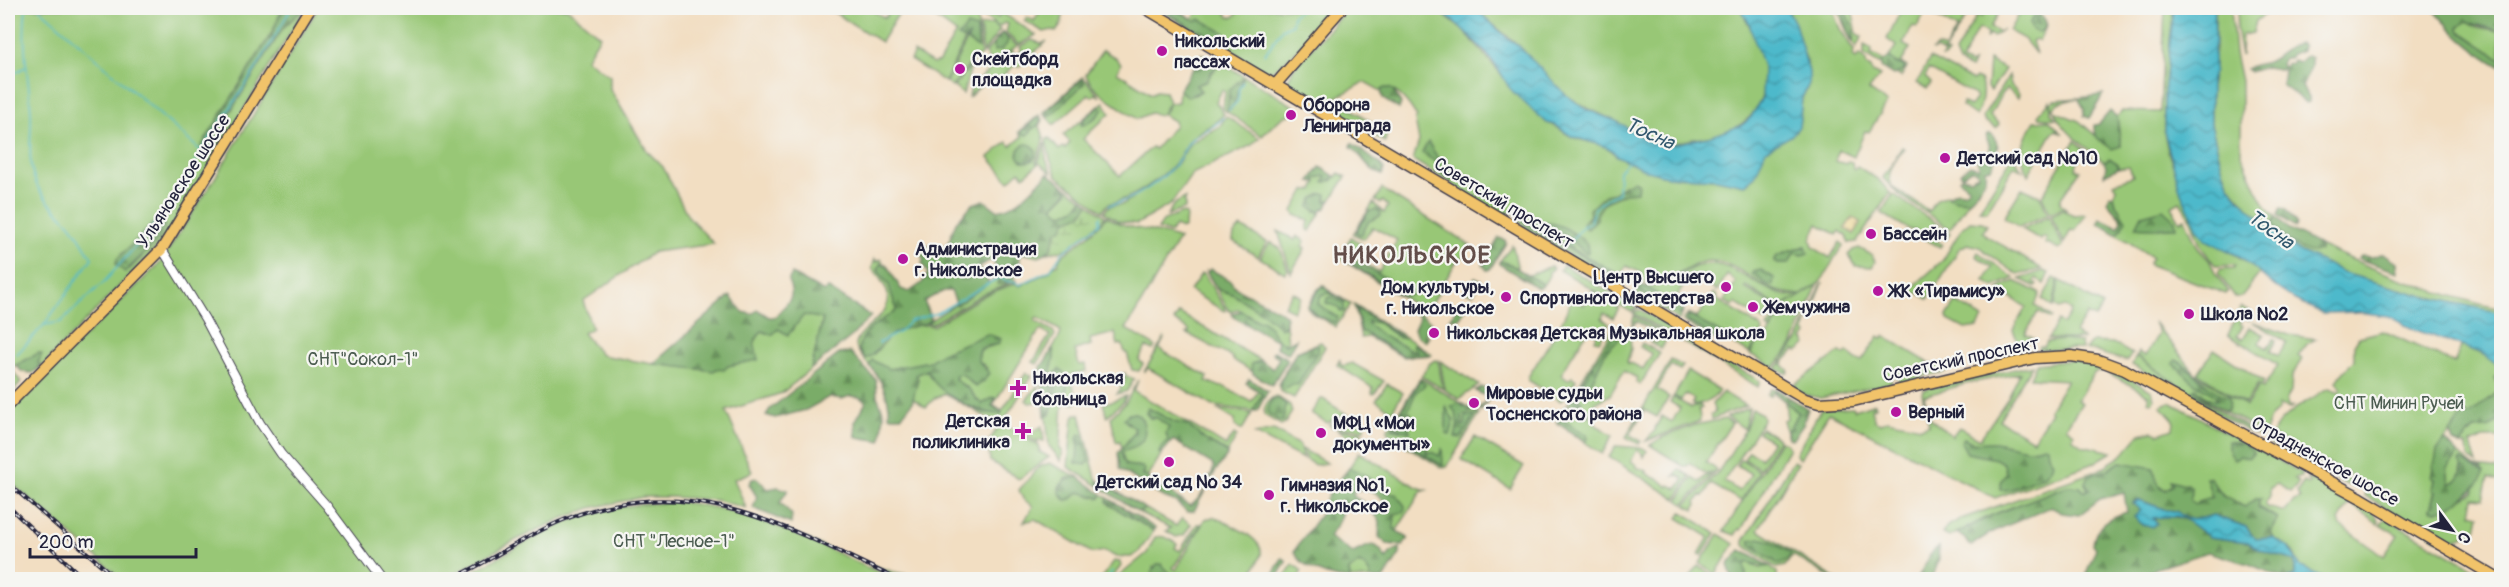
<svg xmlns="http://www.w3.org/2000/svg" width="2509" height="587" viewBox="0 0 2509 587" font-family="Pangolin,sans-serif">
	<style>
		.green { fill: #98c776; stroke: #5d7458; stroke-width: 1.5; fill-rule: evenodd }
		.forest { fill: url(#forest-firs); stroke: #4e6751; stroke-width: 1.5; fill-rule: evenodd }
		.wetland { fill: url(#wetland-marsh); stroke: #5d7458; stroke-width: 1.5 }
		.sand { fill: url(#sand-dots); stroke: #887e6c; stroke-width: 1.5 }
		.water { fill: url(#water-waves); stroke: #386e83; stroke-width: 1.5 }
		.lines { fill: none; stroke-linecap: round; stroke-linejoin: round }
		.stream { stroke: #4eb9cb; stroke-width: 1.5 }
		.minor-casing { stroke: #413e4f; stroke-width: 10 }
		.major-casing { stroke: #413e4f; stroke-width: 13 }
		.minor { stroke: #fff; stroke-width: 8 }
		.major { stroke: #f1c36a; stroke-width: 10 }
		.rail-casing { stroke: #22223b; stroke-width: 4 }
		.rail { stroke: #f6f6f2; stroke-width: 1.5; stroke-dasharray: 4.5; stroke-linecap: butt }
		.poi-dot { fill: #b5179e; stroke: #f6f6f2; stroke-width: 2 }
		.labels { text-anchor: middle; stroke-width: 4.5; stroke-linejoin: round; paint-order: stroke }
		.poi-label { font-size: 18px; font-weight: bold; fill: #22223b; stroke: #f6f6f2; text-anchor: start }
		.street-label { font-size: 18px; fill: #22223b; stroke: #f6f6f2 }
		.park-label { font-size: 18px; fill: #4b5c50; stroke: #f6f6f2 }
		.water-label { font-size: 20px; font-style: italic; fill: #31576d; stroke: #f6f6f2 }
		.district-label { font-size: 24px; font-weight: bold; letter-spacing: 1.5px; fill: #634e4a; stroke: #f6f6f2 }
	</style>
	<defs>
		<pattern id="forest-firs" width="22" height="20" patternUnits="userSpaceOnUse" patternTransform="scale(1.5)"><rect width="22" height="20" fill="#7aac67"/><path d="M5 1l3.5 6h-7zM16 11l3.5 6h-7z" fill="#648c56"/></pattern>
		<pattern id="wetland-marsh" width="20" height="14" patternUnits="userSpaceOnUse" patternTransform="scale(1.5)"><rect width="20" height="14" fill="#98c776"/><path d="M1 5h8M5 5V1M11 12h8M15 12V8" fill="none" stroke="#7ca162"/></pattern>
		<pattern id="sand-dots" width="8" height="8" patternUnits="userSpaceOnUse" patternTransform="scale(1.5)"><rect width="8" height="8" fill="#eeda9e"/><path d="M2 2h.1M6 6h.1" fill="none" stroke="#ccbb89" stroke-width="1.8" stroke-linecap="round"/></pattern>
		<pattern id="water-waves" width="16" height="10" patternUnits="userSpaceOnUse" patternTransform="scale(1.5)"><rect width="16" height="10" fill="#4eb9cb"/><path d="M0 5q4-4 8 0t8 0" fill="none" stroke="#4096a6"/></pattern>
	</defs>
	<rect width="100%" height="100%" fill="#f6f6f2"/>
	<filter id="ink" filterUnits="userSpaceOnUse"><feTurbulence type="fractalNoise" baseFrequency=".0167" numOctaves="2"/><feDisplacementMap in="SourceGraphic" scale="12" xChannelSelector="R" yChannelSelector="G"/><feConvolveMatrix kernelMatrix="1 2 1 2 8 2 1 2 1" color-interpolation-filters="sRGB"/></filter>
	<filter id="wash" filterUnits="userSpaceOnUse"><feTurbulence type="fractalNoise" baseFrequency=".008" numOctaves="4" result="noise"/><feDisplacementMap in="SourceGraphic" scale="24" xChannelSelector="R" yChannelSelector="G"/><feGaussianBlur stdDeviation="1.35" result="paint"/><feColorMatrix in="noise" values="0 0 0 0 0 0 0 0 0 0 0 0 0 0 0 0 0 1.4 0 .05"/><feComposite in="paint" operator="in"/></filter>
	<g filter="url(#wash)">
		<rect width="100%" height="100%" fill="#f2dec2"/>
		<!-- green -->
		<path class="green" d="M8,8H285L279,16L273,31L201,147L208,152L217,133L283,28L300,11V8H303L304,10L165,239L42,366L38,363L39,353L11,368L21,382L8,398V391L10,387V382H8ZM158,219L165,225L158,240L130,269L116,265L117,259Z
			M318,8H567L600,36L586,59L610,76V89L647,151L663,167L688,216L714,244L654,252L583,301L592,328L583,333L601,355L653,364L716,368L742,363L762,330L778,329L804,315L823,318L811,369L782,393L726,411L752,472L734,479L746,508L715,500L671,497H643L591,508L561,519L512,542L445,579H122L8,480V411L160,263L210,186Z
			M827,8H868L885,18L891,8H902L881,42Z
			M922,8H973L977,14L981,55L974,59L952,87L946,82L970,34H968L945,82L910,60L914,52L933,64L939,62L956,33Z
			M978,8H994L1000,11L995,16L998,18L1001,12L1036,35L1019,45L1006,33L1008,24L1004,23L999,27L979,13Z
			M1042,8H1073L1064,12L1061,25L1056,32L1052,30L1044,32L1024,21L1027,17L1034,21Z
			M1156,8H1166L1171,11L1174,8L1180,10L1186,8L1183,13L1193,19L1200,8H1223L1229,17H1234L1240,8H1334C1321,21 1284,70 1267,72C1258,72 1250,64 1243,59C1235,52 1222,42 1211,42Z
			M1348,8H1435L1466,33L1507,81L1547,123C1557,125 1563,133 1573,137C1588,144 1604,140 1617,156L1666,176L1717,179L1744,185L1755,176L1765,150L1799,126L1802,98L1809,84L1807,62L1789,12L1786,8H1832L1840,29L1854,51L1853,57L1857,59L1859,55L1866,61V65L1871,68L1872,72L1880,76L1869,90L1887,103L1869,132L1865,131L1854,157L1839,150L1835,161L1846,164L1848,161L1852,162L1853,168L1855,169L1857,166L1879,180L1890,193L1857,242L1849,243L1846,236L1840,231L1837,235L1818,224L1811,239L1813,247L1830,258L1840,242L1844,245C1833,256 1830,271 1820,282C1810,292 1795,299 1783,306L1781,305L1775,314L1772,312L1777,306L1746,286L1745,288L1774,306L1764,321L1735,303L1733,306L1724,301L1736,282L1727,275L1717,291L1710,287L1711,285L1690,275L1673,303L1684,311L1679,320L1636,294V288L1639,285C1671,291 1687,261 1714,264C1744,267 1770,302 1801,295C1791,294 1778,293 1769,288C1751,279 1733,262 1711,261C1699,261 1692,267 1682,272C1668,280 1653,283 1638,282L1642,273L1626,266L1621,275L1622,281L1615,282L1529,231L1519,223V216L1510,211L1506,218L1413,160L1419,141L1415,120L1417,117C1410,105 1400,91 1387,88L1381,91L1365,82L1322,105C1310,103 1290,93 1288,80L1293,69ZM1805,246L1801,254L1797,253L1793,254L1789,264H1778L1774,261L1779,255Z
			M1475,8H1740C1776,70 1780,128 1695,139C1682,140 1668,148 1655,144C1642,139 1631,130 1619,123C1595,111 1573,104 1553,83C1547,76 1540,71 1534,64C1529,57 1523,49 1516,43C1502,32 1488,21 1475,8Z
			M1837,8H1852L1857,34L1862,37L1856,48L1849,37Z
			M1902,8H1919L1929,13L1924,15L1917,27L1913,26L1903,44L1910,48L1901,63L1907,67L1901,77L1864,55V45L1872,49L1871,54L1886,62L1896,46L1887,39Z
			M1940,8H1972L1944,52L1948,54L1944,57H1942L1944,53L1936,49L1932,51L1937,46L1945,49L1957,29L1935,16Z
			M1988,8H2001L1990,28L1999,32L2003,29L1993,37L1989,35L1986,39L1987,34L1979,28L1976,32L1961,61L1970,65L1974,62L1970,69L1959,63L1955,53L1977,15L1982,17Z
			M2022,8H2042L2039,22L2047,25L2039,41L2036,39L2032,41L2036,54L2024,39L2009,31Z
			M2165,8H2174L2164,93V132L2169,155L2198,229L2261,272L2241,297H2235L2218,273L2220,269L2234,268L2235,265L2216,266L2201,247L2191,220L2180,202L2171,207L2180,221L2185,219L2198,248L2210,261L2215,273L2228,291L2226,294L2148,264L2152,257L2116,234L2123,228L2114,196L2117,188L2114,183L2133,176L2129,166L2118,168L2117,163L2109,159L2104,162C2085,146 2057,128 2051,103L2055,100L2078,98L2059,103L2054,107V111L2079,121L2104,143L2121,146L2117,117L2122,111L2160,112Z
			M2215,8H2231L2235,53L2241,81V153L2257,190L2268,209L2277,218L2273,221L2320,250L2319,245C2378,272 2438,295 2501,309V313L2424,296L2347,274L2301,252L2283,240L2255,215L2229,185L2222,167L2211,124V79L2215,49Z
			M2239,8H2273L2256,21L2253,33L2242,35L2241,55L2236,28Z
			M2468,21L2478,27L2500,31L2501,59L2460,31L2458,27Z
			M992,24L1000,30L983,53L980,26Z
			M1002,32L1017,46L992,64L985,54Z
			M1032,40L1042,44L1047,41L1018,67L1015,65L993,84L988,79L968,98L972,86L999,61L1003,64L1009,59L1006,55L1012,51L1015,55L1022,51L1020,47Z
			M1103,50L1116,58L1121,64L1117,72L1151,94L1156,91L1165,92L1169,102L1161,115L1150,113L1137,119C1124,110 1089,89 1086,74Z
			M1201,54L1220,62L1294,106L1297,114C1284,112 1271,127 1262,136L1223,109L1225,92L1222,90L1216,102L1224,114C1215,126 1201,129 1191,139C1185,145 1183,152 1178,159C1162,179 1133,199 1108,204L1102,211L1057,176L1050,159L1046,140L1049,138L1059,150L1063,147L1065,149L1070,142L1063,135L1104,102L1110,113L1083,139L1120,176L1152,147L1155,149L1175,125L1174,121L1163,115L1170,103L1178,102L1179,90L1187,96L1195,95L1201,91L1196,85L1205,82L1216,68V64L1212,62L1200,68L1196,63Z
			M1930,58L1973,81L1976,78L1981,81C1984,92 1982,106 1976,116L1962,106L1963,103L1970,106L1976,98L1973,94L1929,69L1925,77L1931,83L1927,89L1917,83Z
			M1989,60L2005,69L1991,91L1987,88Z
			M972,64L963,94L954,87Z
			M2009,75L2011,86L2019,94L2018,98L2007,89L2002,93L1990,116L1999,124L1996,128L1984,121L1983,117Z
			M1083,77L1100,97L1096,94L1092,97L1089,94L1054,125L1043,113Z
			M2050,101L2051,113L2056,119L2039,117L2038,115Z
			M1345,105L1387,132L1385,142L1334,111L1335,106L1342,109Z
			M1039,115L1043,120L1040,126L1044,138L1036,162L1038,164L1024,176L1020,171L1009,181L989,157L1007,142L1011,146L1022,137L1019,132Z
			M1226,116L1259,138L1252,145L1192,174L1171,204L1137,224L1118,221L1104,212L1109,206L1123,204L1161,179L1178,163L1190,143L1220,126Z
			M2049,120L2063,134L2056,130L2052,134L2028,175C2017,153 2023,140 2035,121Z
			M2075,141L2093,158L2084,156L2077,163L2076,169L2080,171L2061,198L2060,203L2067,210L2062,208L2050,213L2042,196Z
			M1045,143L1046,159L1052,173L1038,162Z
			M1902,147L1904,148C1896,160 1883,174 1893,188L1929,211L1937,199L1947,195L1953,198L1969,201L1950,229L1897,193L1883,178Z
			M2013,156L2022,170L2014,166L1987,211L1979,210Z
			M1339,173L1346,177L1331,200L1326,201L1322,194L1313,199L1315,211L1321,212L1310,231L1307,229L1309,221L1295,215L1293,211L1305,190H1313L1317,182L1314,179L1324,176L1332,181Z
			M1065,186L1083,199L1076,208L1061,214L1053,207L1068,192Z
			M2022,188L2040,196L2048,214L2019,227L2004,217Z
			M1382,189L1470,245L1463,257L1456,262L1428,310L1424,311L1338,257L1351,237L1361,244L1355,256L1356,259L1379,272L1397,240L1373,227L1364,239L1353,234L1373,203L1384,213L1388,206L1383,201L1380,203L1375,201Z
			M1893,194L1950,233L1946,239L1937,234L1936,240L1942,244L1940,247L1919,236L1920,233L1914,229L1912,231L1881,213Z
			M1185,198V209L1167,215L1174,204Z
			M2062,210L2074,215L2086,214L2075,231L2071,230L2064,243L2051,215Z
			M1183,213L1186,214L1185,227L1182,229L1175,226L1170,233L1158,229L1164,220Z
			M1107,216C1120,229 1160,230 1179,239L1126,329L1155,346L1153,350L1146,347L1139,360L1143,364L1139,371L1132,370L1127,353H1125L1122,344L1118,345L1115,333L1090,339L1091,345L1075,350L1079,365L1085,364L1086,371L1070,375L1077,401L1075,404L1064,401L1068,380L1055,374V399H1053L1051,370L1054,358L1053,350L1050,352L1060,336L1061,331L1037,317L1035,321L1053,331L1055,335L1037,364L1033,362L1050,335L1040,330L993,405L1002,411L1026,373L1032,376L1005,419L1000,421L988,418L945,394L935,398L926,407L912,398L918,379L916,375L927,370C932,387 966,406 983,412C988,414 995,413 1001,412L992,406L996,399L994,397L982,405L967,387L955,380L956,375L962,374L972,384L987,368L978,360L980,350L998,344L1000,339L987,335L947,351L930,361L889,369L872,361L869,366C865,360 857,353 856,346C855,329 891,318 888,296C887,286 878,276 872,268L875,259L877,262L881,259L883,262L880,264L878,271L889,285L896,308L895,312L871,328L859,350L865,358C873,354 873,351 879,345C892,331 914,322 933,326L985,295L1016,283L1019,286L1050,271L1052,267L1058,264L1060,257C1078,244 1094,233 1107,216Z
			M2049,216L2063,246L2059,249L2045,243L2047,239L2043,237L2041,240L2022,229Z
			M1970,221L1982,222L1987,225L1983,232L1987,236L2042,269L2018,275L1979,247L1967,244L1959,249L1928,299L1918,293L1913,294L1911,292L1913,287L1943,260L1962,228Z
			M1241,227L1267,242L1258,257L1233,241L1234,234Z
			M1278,231L1295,240L1297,236L1305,241L1302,247L1305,249L1291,273Z
			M1270,242L1280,248L1288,270L1285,273L1260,258Z
			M1512,245L1513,247L1518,270L1505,262H1499Z
			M1859,248L1872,255L1875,262L1872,267L1856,266L1848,255L1853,250Z
			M1978,252L2014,278L1994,287L1985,281L1993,267L1976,256Z
			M1563,265L1638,308L1631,312L1560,270Z
			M1551,266L1553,269L1549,272V276L1543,285L1527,276Z
			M1206,270C1215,288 1244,299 1261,311C1269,317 1275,324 1284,327L1286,324L1288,343L1279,341L1258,321L1238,309L1229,311Z
			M2043,271L2049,273L2044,284L2036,278L2034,282L2038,285L2036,287L2020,279Z
			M1201,274H1204L1226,310L1224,311L1190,291Z
			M1000,276V279L1006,283L1013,277L1016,281L983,294L932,324L926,323Z
			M2054,278L2058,280L2053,307L2042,299Z
			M2059,280L2103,306L2095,318L2087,314L2075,333L2083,339H2048L2058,321L2063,324L2071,311L2065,307L2059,309L2055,306Z
			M2015,281L2040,293L2035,306L2052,317L2051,319L2038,312L2025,334L2034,339L2019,344L2013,330L2026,307L1998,289Z
			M1822,283H1823L1806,325L1805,331L1807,335L1803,339L1807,344L1797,352L1795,350L1782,364L1789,371L1786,373L1776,369L1798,340Z
			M1818,284L1792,346L1775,366L1773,367L1750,354L1759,340L1763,342L1782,314L1778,316L1770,330L1767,328L1780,309Z
			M1324,285L1326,289L1351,304L1336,327L1313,314L1307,307L1318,289Z
			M1592,291L1619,308L1613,318L1604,313L1602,318L1609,324L1599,341L1595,340L1597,334L1588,331L1567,363L1561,375L1568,380L1572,377L1576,380L1561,401L1528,380V377L1559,328L1572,299L1584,305Z
			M1293,292L1301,297L1293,311L1284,306Z
			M1713,293L1717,296L1716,299L1762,328L1763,332L1749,353L1727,340L1719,343L1683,321L1688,313L1697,318Z
			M1956,302L1983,318L1978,327L1965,329L1948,320L1947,316Z
			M1354,305L1431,353L1432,355L1403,357L1368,337L1361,338Z
			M2241,307L2250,311L2251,316L2249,320L2244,317L2240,323L2243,326L2237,336L2243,339L2250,327L2264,335L2259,343L2267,348L2273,339L2276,340L2270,351L2278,356L2287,342L2253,322L2289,335L2316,339L2308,343L2298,356L2302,359L2292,376L2291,391L2286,400L2289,407L2294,406L2290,408L2278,405L2279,410L2270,418L2264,434L2176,383L2136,355L2138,352L2145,356L2159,333L2153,321L2196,374L2246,406L2259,386L2263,388L2278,365L2228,335Z
			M1640,310L1674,330L1671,335L1633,313Z
			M1179,313L1262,361L1253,363V372L1233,360L1232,357L1186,333H1189V330L1174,321Z
			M1634,316L1668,336L1661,349L1650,343L1651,340L1657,343L1661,335L1636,321L1631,329Z
			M1614,326L1630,335L1631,349L1627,362L1629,364L1631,363L1643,369L1652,354L1640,347L1642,343L1660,353L1640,385L1636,382L1637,378L1624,371L1610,395L1594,404L1593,415L1568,403Z
			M2383,331L2454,363L2462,345L2484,355L2501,368V377L2499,376L2500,390L2470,416L2463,414L2437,451L2436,491L2431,509L2437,511L2450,506L2473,493L2482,470L2461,460C2463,469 2461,482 2449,483L2447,468L2457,453L2475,467L2501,470V482L2488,478L2483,499L2474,498L2471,513L2479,515L2475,534H2467L2456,539L2481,560L2483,565L2364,495L2370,486L2272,435C2280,414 2306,403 2323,391L2329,388L2340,392L2341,389L2336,381L2354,360V345L2359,337Z
			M1679,335L1760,381L1758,387L1677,338Z
			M1879,336L1882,338L1884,336L1934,366L1944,363L1947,367L1945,372L1922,376L1923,378L1900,383L1897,376L1890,377L1892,383L1821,398L1805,395L1794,387L1795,384L1840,352L1845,355L1847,352L1856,360L1862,361Z
			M1165,337L1159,349L1208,377L1206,381L1221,387L1223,386L1251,402L1259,390L1262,395L1253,411L1213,406L1148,368L1144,372Z
			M2063,340L2081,342L2082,349L2038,350L2039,346L2043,347L2046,342Z
			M1321,342L1325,347L1294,398L1280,391L1278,384L1296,352Z
			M2092,342L2113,343L2132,354L2127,361L2085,349Z
			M2214,349L2264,382L2261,386L2258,384L2245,404L2198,373Z
			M2136,356L2176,384L2262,437L2254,435L2132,365Z
			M1340,359V364L1344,366L1352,363L1384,381L1374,394L1372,393L1373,388L1337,365Z
			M1435,360L1438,361L1443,389L1421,376L1430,363Z
			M1671,360L1683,366L1680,370L1671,365L1657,390L1669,397L1657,417L1644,410L1630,435L1641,441L1639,444L1626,437Z
			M2072,360L2103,366L2102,372H2095L2077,400L2082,403L2066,427L2074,433L2072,438L2082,445L2112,452L2094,463L1995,498L1829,413L1800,459L1797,457L1796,454L1821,409L1853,407L1855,410L1875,403L1876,407L1871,408L1875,421L1881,423L1887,420L1921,427L1929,424L1922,393L1923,390L2032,365L1999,420L2033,440L2051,412L2049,410L2067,380L2030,378L2036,364ZM2020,373L2008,398L1980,439L1959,427L1952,436L1930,418L1924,396L1965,384Z
			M1440,361L1479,385L1459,399L1445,390Z
			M2112,369L2152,391L2154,399L2152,403L2148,401V395L2109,373Z
			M1688,371L1719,390C1715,400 1704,403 1694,405L1692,403L1694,399L1686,394L1681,400L1674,396Z
			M1125,373L1126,376L1134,379L1127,391L1117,394L1121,388L1120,383L1125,382L1122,374Z
			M1420,378L1479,414L1447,467L1442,468L1389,435L1388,429Z
			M1138,380L1134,391L1226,446L1234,434L1237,436L1227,454L1226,451L1208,442L1190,428L1174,422L1148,408L1146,413L1150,418H1157L1169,426L1168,440L1159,453H1162L1148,477L1142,476L1139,466L1129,467L1124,462L1122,452L1141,442C1145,431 1146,421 1135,413L1129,414L1126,422L1135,428L1133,435L1122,448L1120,441L1116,442L1111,417L1126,402Z
			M1039,384L1038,402L1029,403L1026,400Z
			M1387,384L1403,393L1392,411L1376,400Z
			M1771,389L1775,390V393L1799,413L1787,431L1788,438L1783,420L1787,419L1785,401L1773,392L1770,396L1767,395Z
			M1723,392L1746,406L1712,419L1710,415L1715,412L1712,404Z
			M1126,396L1124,401L1107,416L1103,404Z
			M1276,396L1290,405L1292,412L1285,423L1281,425L1264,415C1263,407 1268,399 1276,396Z
			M1673,397L1691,408L1700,405L1702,408L1699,409L1700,421L1646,441L1656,429L1655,428L1662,416L1672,422L1680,408L1670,402Z
			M1321,399H1323L1346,414L1327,423L1311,413Z
			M1053,401L1063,404L1060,449L1063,451L1061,461L1049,446L1046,416L1050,415Z
			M2170,402L2302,473L2301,477L2294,479L2299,483L2291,492L2277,484L2270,488V497L2265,504L2266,507L2285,512L2294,501L2300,499L2297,492L2304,482L2308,484L2310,483L2307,477L2372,511L2379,520L2378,523L2349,503L2339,521L2341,526L2384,556L2398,535L2380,524L2386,518L2492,579H2326L2301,567L2293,552L2286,545L2273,538L2270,533L2278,518L2258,507L2259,501L2256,499L2245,507C2237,505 2234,498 2225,497L2210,478L2212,497L2195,505L2190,500L2188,484L2174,483L2166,490L2161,487L2143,467L2120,462L2107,470L2089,476L2088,489L2085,492L2080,487L2067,486L1992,515L1949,537L1942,534L1947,526L1961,519L2099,470L2121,456L2140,434L2152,431L2159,434L2173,429L2174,420L2161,406Z
			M1566,405L1593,417L1596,425L1613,435L1602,454L1556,422Z
			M1749,408L1744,429L1727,417Z
			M1217,409L1252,413L1242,430L1235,426V420Z
			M1752,409L1762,414L1763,420L1724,481L1739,491L1751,474L1737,465L1741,459L1759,471L1741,501L1711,484L1703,496L1701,495L1696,502L1697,504L1694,510L1686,505L1719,471L1745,430Z
			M1076,414H1080L1096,478L1102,488L1068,467L1073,417Z
			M1348,415L1365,426L1364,429L1333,427L1329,425Z
			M2501,417V438H2483L2471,444L2477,464L2468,457L2467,446L2460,445L2475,429C2486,426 2495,428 2501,417Z
			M1725,419L1732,423L1706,462L1717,470L1713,473L1706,474L1690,463L1687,466H1683L1650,445L1663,437L1695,425Z
			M1007,426L1039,446L1040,452L1049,457L1019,479L990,461L988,443L998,427Z
			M1042,426L1044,441L1038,440V443L1027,436Z
			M1761,428L1779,439L1760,469L1744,459L1749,451L1761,458L1772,441L1758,432Z
			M1337,429L1363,432L1356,441Z
			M1274,430L1299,445L1303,459L1255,434Z
			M1475,437L1524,466L1510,489L1461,459Z
			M2273,440L2358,485H2347L2271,445L2269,442Z
			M1780,441L1786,443L1789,448L1741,530L1739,529L1735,535L1724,531Z
			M1616,446L1643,448L1647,451L1644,457L1643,454L1637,450L1631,461L1637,465L1636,467L1647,471L1646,473L1656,479L1658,478L1668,487L1670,485L1677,489L1684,479L1677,475L1674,476L1679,469L1690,476L1676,499L1609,457Z
			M1302,449L1327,463L1315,465L1306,460Z
			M1359,452L1417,487L1427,490L1421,492L1397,530L1394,529V516L1399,513L1401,504L1396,494L1382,490L1357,471L1349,468Z
			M1793,461L1798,463L1758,530L1836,579H1832L1793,555L1785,566L1777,568L1744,545V541Z
			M1049,463L1078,477L1067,478L1059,487L1062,497L1066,500L1071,499L1079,492L1100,498L1102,494L1108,498L1107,501L1110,505L1154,531L1138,553L1131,557H1116L1105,551L1092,553L1035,519L1024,522L1033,506L1023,499L1019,490L1039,467Z
			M1712,475L1684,504L1678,500L1692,477L1700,482L1705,476Z
			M679,502C756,509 824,547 892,579H456C500,559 542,529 588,514C618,505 649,503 679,502Z
			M1146,509L1176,526L1182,518L1191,524L1184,535L1176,537L1166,531L1171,528L1138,512Z
			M1682,512L1716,533L1702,555L1699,554L1709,537L1678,518Z
			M1215,517C1228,524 1264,538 1261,554C1259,563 1252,572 1247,579H1191L1181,573L1173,576L1164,568L1153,567L1152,579H1122L1118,577L1147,553L1155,537C1164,535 1170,539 1177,544L1175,548L1180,551L1197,524H1201L1173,568L1176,570L1205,519Z
			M1719,534L1734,544L1716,574L1700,563Z
			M1114,561L1120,562L1121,566L1111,579H1101Z
			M1748,562L1760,568L1770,566L1777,572V579H1744L1746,574L1744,563Z
			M1359,563C1365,565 1371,574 1371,579H1350L1349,571Z
			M1293,564L1302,571L1297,579H1283Z
			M871,565L894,572L931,579H899L870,566Z
			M1698,566L1715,577L1713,579H1689Z"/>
		<!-- forest -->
		<path class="forest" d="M285,8H300V12L283,28L217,133L216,145L208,152L201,147L273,31L279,16Z
			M1161,8L1184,14L1196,21L1200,19L1227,34L1229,39L1225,43L1218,40L1213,41L1204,32L1192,28Z
			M1840,8H1845C1845,19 1857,24 1853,42Z
			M2432,8H2501V32C2493,26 2480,28 2468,21L2458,27L2460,31L2501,59V67C2471,50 2455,34 2432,8Z
			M2030 24a8 8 0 1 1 16 0a8 8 0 1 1-16 0Z
			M967,26L977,29L978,48L967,41L970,34L965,41L958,37Z
			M1001,34H1003L1008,39L1007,44L1001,50L994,51L993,45Z
			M2299,43L2303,46L2302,50L2292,54L2289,58H2284L2281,65L2284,67L2288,63L2291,64L2293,60L2299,62L2307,55L2311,57V67L2302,87L2309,98V102L2306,103L2282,85L2284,70L2266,67L2250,72L2246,69C2252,64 2257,65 2264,63C2277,60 2284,47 2299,43Z
			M1890,57L1895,63L1904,66V71L1893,75L1882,68L1880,64Z
			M1212,62L1217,67L1212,71L1207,81L1196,85L1201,91L1188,97L1179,90L1196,63L1200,68Z
			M1243,77V80C1236,90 1238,100 1231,109L1227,110L1229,90Z
			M1081,79L1084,81V84L1050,116L1045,114Z
			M1384,88C1396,87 1395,95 1401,103L1399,109L1383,99L1381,91Z
			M2103,95L2089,118L2084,116V108L2078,98Z
			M1100,106L1103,109C1099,116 1088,125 1081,125L1084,119Z
			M2110,111L2117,117L2121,146L2112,149C2102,141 2093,139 2094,125L2099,124Z
			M1038,117L1041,119L1039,124L1027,135L1021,134L1022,131Z
			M1987,134H1991C2003,146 1996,154 1991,168L1985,169C1988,182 1977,191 1969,201L1956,200L1947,196L1957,191L1964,192L1969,188L1959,179L1962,177L1970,179L1978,175L1977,171L1971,170L1962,176L1960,173L1970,165L1980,168L1975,155L1979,153L1984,157L1989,155L1990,146L1986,137Z
			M1428,142L1438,158L1448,162V172L1453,180L1450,181L1442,174L1437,163L1422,153Z
			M1352,143L1381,165L1384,169L1382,175C1369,172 1362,155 1351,147Z
			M1018 153a9 9 0 1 1 18 0a9 9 0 1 1-18 0Z
			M2109,158L2117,163L2118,168L2104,175L2106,166L2104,162Z
			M1320,167L1336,177L1327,182H1324L1326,178L1324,176L1315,179L1317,181L1314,182L1310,181Z
			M1048,173L1065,186L1068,191L1053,207L1061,214L1076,208L1083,199L1089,204L1081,215L1067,221L1051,249L1039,257L1022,253L1020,257L1019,271L1006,283L997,284L1000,276L992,259L979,267L989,283L957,305L951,291H944L924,301L931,319L929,322C917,327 904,327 893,334C883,341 876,356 865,359L859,350C859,332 881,320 895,312L896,309L889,285L878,271L880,264H886L901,289L909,292L922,283L928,273L922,263L924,259L921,255L930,244L942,247L947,246L956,222L973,204L984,200L997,210C1019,207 1034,187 1048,173Z
			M1633,181L1638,184L1637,192L1624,193L1604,203L1597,214V219L1588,229L1585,228L1583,223L1590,215L1589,210L1605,195L1614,193L1624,185Z
			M1321,194H1326V201L1331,200L1325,209L1323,208L1321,212L1309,207L1313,199Z
			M2110,195L2114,196L2116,204L2126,220L2120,232L2116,234L2098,223L2100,218L2118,227L2121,223L2120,217L2107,202Z
			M2281,208L2286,210L2296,223L2295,227L2278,215Z
			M1376,209L1380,212L1381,216L1369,221L1362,234H1358L1356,232L1368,212Z
			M2163,209L2175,220L2176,227C2172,229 2142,228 2136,227L2142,215Z
			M2277,218L2289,229L2319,245L2320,250L2314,253C2298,250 2281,237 2272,224Z
			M158,219L165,225L158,240L125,272L116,265L117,259Z
			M1524,219C1532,224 1539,222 1548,223C1562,224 1577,234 1587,244L1588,252L1586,253L1563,234L1543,232L1620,275L1621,279L1524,224L1522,221Z
			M1499,238L1505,240L1506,243L1490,269L1487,270L1483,265Z
			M1351,242L1353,245L1350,254L1353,261L1386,278L1400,291H1411L1412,294L1404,296L1398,293L1346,261L1344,252Z
			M1806,246L1808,253L1803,255L1794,253L1789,264H1778L1774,261L1777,256Z
			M2380,254H2385L2397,262L2398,272L2358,259L2361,256L2373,257Z
			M1500,261L1510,264L1542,284V287L1538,288L1499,264Z
			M1210,269L1230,280L1236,288L1280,311L1286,316V324L1281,328L1263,313L1232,294L1217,289L1207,273Z
			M1761,270L1774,278L1773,285H1768L1752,274L1753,272Z
			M792,274L824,292L827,288L871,316L852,336L811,369L823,319L804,315L788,335L778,329L772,335L762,331L754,342L758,360L728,366L724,370L716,369L714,371L653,364L730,296L743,312L752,314L758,310L769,317H776C786,302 797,300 788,281Z
			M1475,277L1481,280L1480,284L1473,294L1466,292Z
			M1322,286L1350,304L1329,293L1321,295L1318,304C1326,309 1330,314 1338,317L1335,323L1316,315L1308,306Z
			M1639,286L1645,287L1682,309L1681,316L1637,290Z
			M1330,297L1344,303V311L1341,312L1338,307L1326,303L1327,298Z
			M1460,303L1465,306V309L1459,319H1450Z
			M1356,308L1403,338H1399L1378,323L1368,321V324L1383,336L1418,353L1413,346L1415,344L1429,355L1404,356L1361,331Z
			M1242,311L1258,321L1262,320C1275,327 1269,337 1286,344L1296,339L1288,354L1276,347L1278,341L1233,317L1231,313Z
			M1418,312L1431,322L1425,334L1429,336L1426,342L1417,336L1414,329L1419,318L1415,313Z
			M1688,315L1731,339V340L1722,341L1687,321Z
			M1614,333L1619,334L1618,341C1603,348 1598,372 1590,385C1587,390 1583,390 1579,394V400L1582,401L1578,405L1574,401L1577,391Z
			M987,334L1001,339L998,344L984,347L980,350L978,360L989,373L984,381L976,387L962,374L956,375L955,380L970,390L975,398L982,404L994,397L996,398L992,406L1002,412L1001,415C976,412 937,395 927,370L916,375L918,379L912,403L902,416H889C891,400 880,376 869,366L872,360L889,369L930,361L942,353Z
			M1316,345L1319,346L1318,351L1298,385L1292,384L1284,390L1281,389L1279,384L1297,352Z
			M1053,349C1057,358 1051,364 1051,373C1051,389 1057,403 1048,416H1045L1041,367Z
			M1274,351L1288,359L1272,385L1253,374L1251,364L1262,361L1273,369L1279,358L1272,353Z
			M850,352L876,380L877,396L884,413L881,441L856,437L855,422L866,402L859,397L850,396L842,399L829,397L806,410L775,418L766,415L770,409L839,354Z
			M39,353L42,354L38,363L42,366L33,373L22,372L16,365Z
			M2176,360C2196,369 2206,392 2229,397L2230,402L2228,410H2223L2195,391L2194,389L2196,388L2206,397L2216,400L2217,397C2210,392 2203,388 2195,384C2193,382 2176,366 2173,363Z
			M1059,369C1072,375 1067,389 1064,401L1055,399V374Z
			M2496,376L2502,377C2502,393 2508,419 2490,427C2485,429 2480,428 2475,429L2460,445L2453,442L2450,433L2463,414L2470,415L2500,390L2494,378Z
			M1249,379L1268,391L1257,411H1253L1262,393L1246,383Z
			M1420,380L1425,385L1416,392L1408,411L1401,412Z
			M1482,387L1492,394L1481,411L1479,409L1486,401V396L1475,391Z
			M1776,389L1808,409L1803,425L1793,439L1788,438L1787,431L1799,413L1775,393Z
			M1272,399H1279L1286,404L1283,421H1279L1267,412Z
			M1459,403L1471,412L1462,416V425H1465V417L1476,414L1461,438L1455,437C1458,426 1460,416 1451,407Z
			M1446,407L1454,421L1450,435L1446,434Z
			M1148,408L1174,422L1187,425L1208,442L1226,452L1227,456L1215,472L1194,511L1187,512L1174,501L1161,496L1120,469L1118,453L1135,432L1134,428L1124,419L1129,414L1135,413C1145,417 1148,436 1140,443C1135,448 1128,448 1122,452L1123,459L1126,465L1142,467L1145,470L1143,476L1148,477C1155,486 1159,491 1171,486L1173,495L1190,506C1202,499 1209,480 1214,467L1212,464L1173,440L1162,453H1159L1161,447L1168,440L1166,433L1169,427L1157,418H1150L1146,413Z
			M1411,413L1409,423L1399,421L1396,425L1399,428L1403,425H1408L1410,432L1392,429L1398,416Z
			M1561,419L1587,435L1588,439L1585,441L1558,423Z
			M1079,434L1083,435L1089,462L1086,465L1076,463L1079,447L1077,438Z
			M1391,434L1404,437L1413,436V443L1427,447L1426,452H1433L1439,456L1442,448L1443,466Z
			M1964,438C1975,445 1980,442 1992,442C2011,443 2025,454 2044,446L2047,447L2048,455L2053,462L2052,467L2045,476C2030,478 2015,492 2000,490V482L2006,473L2004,464L1996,459L1967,453L1961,442Z
			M2445,440L2457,453L2455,460L2447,468L2449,483C2457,484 2461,474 2463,468L2459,462L2461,460L2484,473C2476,491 2457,505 2437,511L2431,509L2436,492L2433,490L2435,479L2432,478L2437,451Z
			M2228,441L2244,444L2253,452V454L2248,458L2240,455L2234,460L2228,448Z
			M2120,462L2154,468C2156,478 2156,486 2166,490L2173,485L2171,480L2191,486L2192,493L2190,500L2195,505L2199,501L2212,497L2206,478H2210L2224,497C2234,498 2237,505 2245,507L2256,499H2262L2259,501L2258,508L2278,518L2270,533L2273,538L2255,539L2246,527L2213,515L2203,518L2186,519L2209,537L2248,542L2258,549L2295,561V576L2286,579L2249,564L2208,552L2157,568L2135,579H2084L2096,548L2093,544C2095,525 2110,517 2127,512L2124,493L2100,499L2079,515L2062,513L2051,507L1992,532L1972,545L1968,544L1965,539L1957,533L1992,515L2067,486L2080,487L2085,492L2088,489L2085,484L2089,476L2107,470ZM2140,500L2166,510L2176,511L2180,518C2176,516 2159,517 2154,517L2153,520L2142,524L2135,518L2141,510L2134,502Z
			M1349,468L1363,473L1384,491L1396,494L1405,506L1404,512L1395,514L1394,529L1408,538L1403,546L1387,544L1379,537L1380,521L1373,512L1382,506L1383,501C1377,490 1364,487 1353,491L1354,497L1363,502L1365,507L1351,501C1339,506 1343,515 1337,525C1335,529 1331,533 1329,537L1353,553C1371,544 1376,539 1386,559L1391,552L1400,548V554L1384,579H1371C1371,574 1365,565 1359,563L1349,571L1350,579C1333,579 1301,569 1294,551L1322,512C1324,494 1339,482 1349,468Z
			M1078,477L1102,494L1100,498L1079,492L1071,499L1066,500C1051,488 1063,479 1078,477Z
			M757,478L768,489L778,487L788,490L780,502L792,515L791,524L753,508L757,497L749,484L752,479Z
			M1099,481L1146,509L1138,512L1102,488Z
			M1108,498L1155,528L1154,531L1110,505L1107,501Z
			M1760,538L1770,541L1791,553C1789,559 1784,564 1778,564L1751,545L1750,540Z
			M1938,547L1939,560L1932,579H1917L1930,555Z
			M1741,550L1770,566C1760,569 1754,561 1745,563L1746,578L1733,579L1728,565Z
			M1282,558L1286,560V562L1276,579H1265L1269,574H1273Z
			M1157,564H1161L1173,576L1181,573L1191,579H1152V571Z"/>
		<!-- wetland -->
		<path class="wetland" d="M1089,204L1105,216L1102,221L1068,249L1047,253L1051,249L1057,231L1063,228L1066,221L1081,215Z"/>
		<!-- sand -->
		<path class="sand" d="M1852,217L1861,223L1854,234L1845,229Z"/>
		<!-- water -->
		<path class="water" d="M1435,8H1475L1507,38L1517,44L1565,94L1586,109L1618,122L1646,140L1664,146L1708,137L1742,125L1751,117L1762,98L1763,67L1749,23L1740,8H1786L1795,23L1809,72V84L1802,98L1799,127L1791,136L1766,150L1755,176L1744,185L1717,179L1666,176L1648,171L1617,156L1612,150L1603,146L1571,136L1555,125L1547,123C1539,115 1510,92 1507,84C1494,57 1461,25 1435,8Z
			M2174,8H2215L2214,70L2211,79V124L2222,167L2229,185L2240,199L2283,240L2301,252L2347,274L2424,296L2501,313V368L2481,353L2413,329L2388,316L2359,312L2322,313L2295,300L2274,286L2241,257L2206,240L2198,229L2181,193L2164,132V93Z
			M2139,500L2166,510L2176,511L2187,519L2203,518L2213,515L2246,527L2255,539L2273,538L2288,546L2301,567L2326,579H2287L2295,576V561L2258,549L2248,542L2209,537L2183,518L2176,516L2153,518L2157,524L2152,528L2142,524L2134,517L2141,510L2133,503Z"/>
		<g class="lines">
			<!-- stream -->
			<path class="stream" d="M39,8L201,151
				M1265,54L1282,29L1292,24L1293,15L1303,8
				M8,77L25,67
				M1229,110L1238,101L1239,88L1243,82
				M1109,205C1134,201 1164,180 1179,159C1184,153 1185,145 1192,139C1201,131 1214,129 1223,118
				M1569,243L1583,226L1590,223C1593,204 1602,201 1618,193L1619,171L1628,161
				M44,325L61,322L106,280L171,206L201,152L256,69L290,10
				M879,343L901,331L910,321L937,313L1000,277L1005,281L1016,282L1019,285L1050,270L1062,253L1099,224L1100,217
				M17,354L44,325L92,258C84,246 78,233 69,223C58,212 47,202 39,189C25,164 32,139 31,113C29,77 21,43 26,8
				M8,360L10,362
				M1107,580L1112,571"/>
		</g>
	</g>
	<g filter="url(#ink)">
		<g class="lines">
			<defs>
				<path id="minor" d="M162,249L205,319L260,423L281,454L327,506L382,580"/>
				<path id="major" d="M1145,8L1805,399L1819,403L1853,401L2035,358L2071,356L2098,360L2125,370L2165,392L2361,498L2500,580
					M1275,85L1342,8
					M8,405L162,249L310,8"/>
			</defs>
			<!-- minor casing -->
			<use href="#minor" class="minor-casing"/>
			<!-- major casing -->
			<use href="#major" class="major-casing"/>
			<!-- minor -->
			<use href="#minor" class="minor"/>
			<!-- major -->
			<use href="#major" class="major"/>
			<defs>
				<path id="rail" d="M8,483L118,580
					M8,506L85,580
					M8,572L9,580
					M449,580C490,562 525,535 566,519C692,469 787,528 899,580"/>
			</defs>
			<!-- rail casing -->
			<use href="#rail" class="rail-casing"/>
			<!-- rail -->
			<use href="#rail" class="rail"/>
		</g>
	</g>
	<!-- markers -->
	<g class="poi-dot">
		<circle cx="1162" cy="51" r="6"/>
		<circle cx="960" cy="69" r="6"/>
		<circle cx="1291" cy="115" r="6"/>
		<circle cx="1945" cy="158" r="6"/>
		<circle cx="1871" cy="234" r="6"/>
		<circle cx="903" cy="259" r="6"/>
		<circle cx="1726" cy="287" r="6"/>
		<circle cx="1878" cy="291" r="6"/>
		<circle cx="1506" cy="297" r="6"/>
		<circle cx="1753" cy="307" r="6"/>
		<circle cx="2189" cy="314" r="6"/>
		<circle cx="1434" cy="333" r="6"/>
		<path d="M1015 379h6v6h6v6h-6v6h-6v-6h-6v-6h6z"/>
		<circle cx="1474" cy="403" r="6"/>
		<circle cx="1896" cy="412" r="6"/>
		<path d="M1020 422h6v6h6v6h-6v6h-6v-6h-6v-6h6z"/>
		<circle cx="1321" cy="433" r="6"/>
		<circle cx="1169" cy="462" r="6"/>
		<circle cx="1269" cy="495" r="6"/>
	</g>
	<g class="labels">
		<!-- poi labels -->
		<g class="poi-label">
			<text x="1174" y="47">Никольский<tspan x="1174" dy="21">пассаж</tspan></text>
			<text x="972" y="65">Скейтборд<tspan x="972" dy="21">площадка</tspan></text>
			<text x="1303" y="111">Оборона<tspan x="1303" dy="21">Ленинграда</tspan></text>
			<text x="1957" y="164">Детский сад №10</text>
			<text x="1883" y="240">Бассейн</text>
			<text x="915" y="255">Администрация<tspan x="915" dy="21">г. Никольское</tspan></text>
			<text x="1714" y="283" text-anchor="end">Центр Высшего<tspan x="1714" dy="21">Спортивного Мастерства</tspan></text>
			<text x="1494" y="293" text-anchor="end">Дом культуры,<tspan x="1494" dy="21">г. Никольское</tspan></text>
			<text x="1890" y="297">ЖК «Тирамису»</text>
			<text x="1765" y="313">Жемчужина</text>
			<text x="2201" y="320">Школа №2</text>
			<text x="1446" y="339">Никольская Детская Музыкальная школа</text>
			<text x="1032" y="384">Никольская<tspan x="1032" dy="21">больница</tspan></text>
			<text x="1486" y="399">Мировые судьи<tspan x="1486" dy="21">Тосненского района</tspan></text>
			<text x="1908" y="418">Верный</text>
			<text x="1010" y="427" text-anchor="end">Детская<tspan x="1010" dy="21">поликлиника</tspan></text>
			<text x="1333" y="429">МФЦ «Мои<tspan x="1333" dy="21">документы»</tspan></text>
			<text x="1169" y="488" text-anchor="middle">Детский сад № 34</text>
			<text x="1281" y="491">Гимназия №1,<tspan x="1281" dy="21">г. Никольское</tspan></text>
		</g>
		<!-- street labels -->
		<g class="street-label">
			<text transform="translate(183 181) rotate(-57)" y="6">Ульяновское шоссе</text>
			<text transform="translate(1504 203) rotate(31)" y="6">Советский проспект</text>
			<text transform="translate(1961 359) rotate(-12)" y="6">Советский проспект</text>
			<text transform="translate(2325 461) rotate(29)" y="6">Отрадненское шоссе</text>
		</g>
		<!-- park labels -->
		<g class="park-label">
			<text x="363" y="365">СНТ"Сокол-1"</text>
			<text x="2399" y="409">СНТ Минин Ручей</text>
			<text x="674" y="547">СНТ "Лесное-1"</text>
		</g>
		<!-- water labels -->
		<g class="water-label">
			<text transform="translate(1650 133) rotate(24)" y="7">Тосна</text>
			<text transform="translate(2271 229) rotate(36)" y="7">Тосна</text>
		</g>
		<!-- district labels -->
		<g class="district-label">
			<text x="1412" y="263">НИКОЛЬСКОЕ</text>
		</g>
	</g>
	<!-- margin -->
	<rect width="2509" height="587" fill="none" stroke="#f6f6f2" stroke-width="30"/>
	<!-- north arrow -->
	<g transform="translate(2452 530) rotate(123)" stroke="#f6f6f2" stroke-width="4.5" paint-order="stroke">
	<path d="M0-4.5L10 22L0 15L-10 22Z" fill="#22223b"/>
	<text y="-9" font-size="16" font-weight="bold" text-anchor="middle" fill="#22223b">С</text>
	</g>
	<!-- scale -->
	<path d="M30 548v9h166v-9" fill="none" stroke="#22223b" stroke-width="3"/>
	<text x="39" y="548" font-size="18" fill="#22223b" stroke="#f6f6f2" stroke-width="4.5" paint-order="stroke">200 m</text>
</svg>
